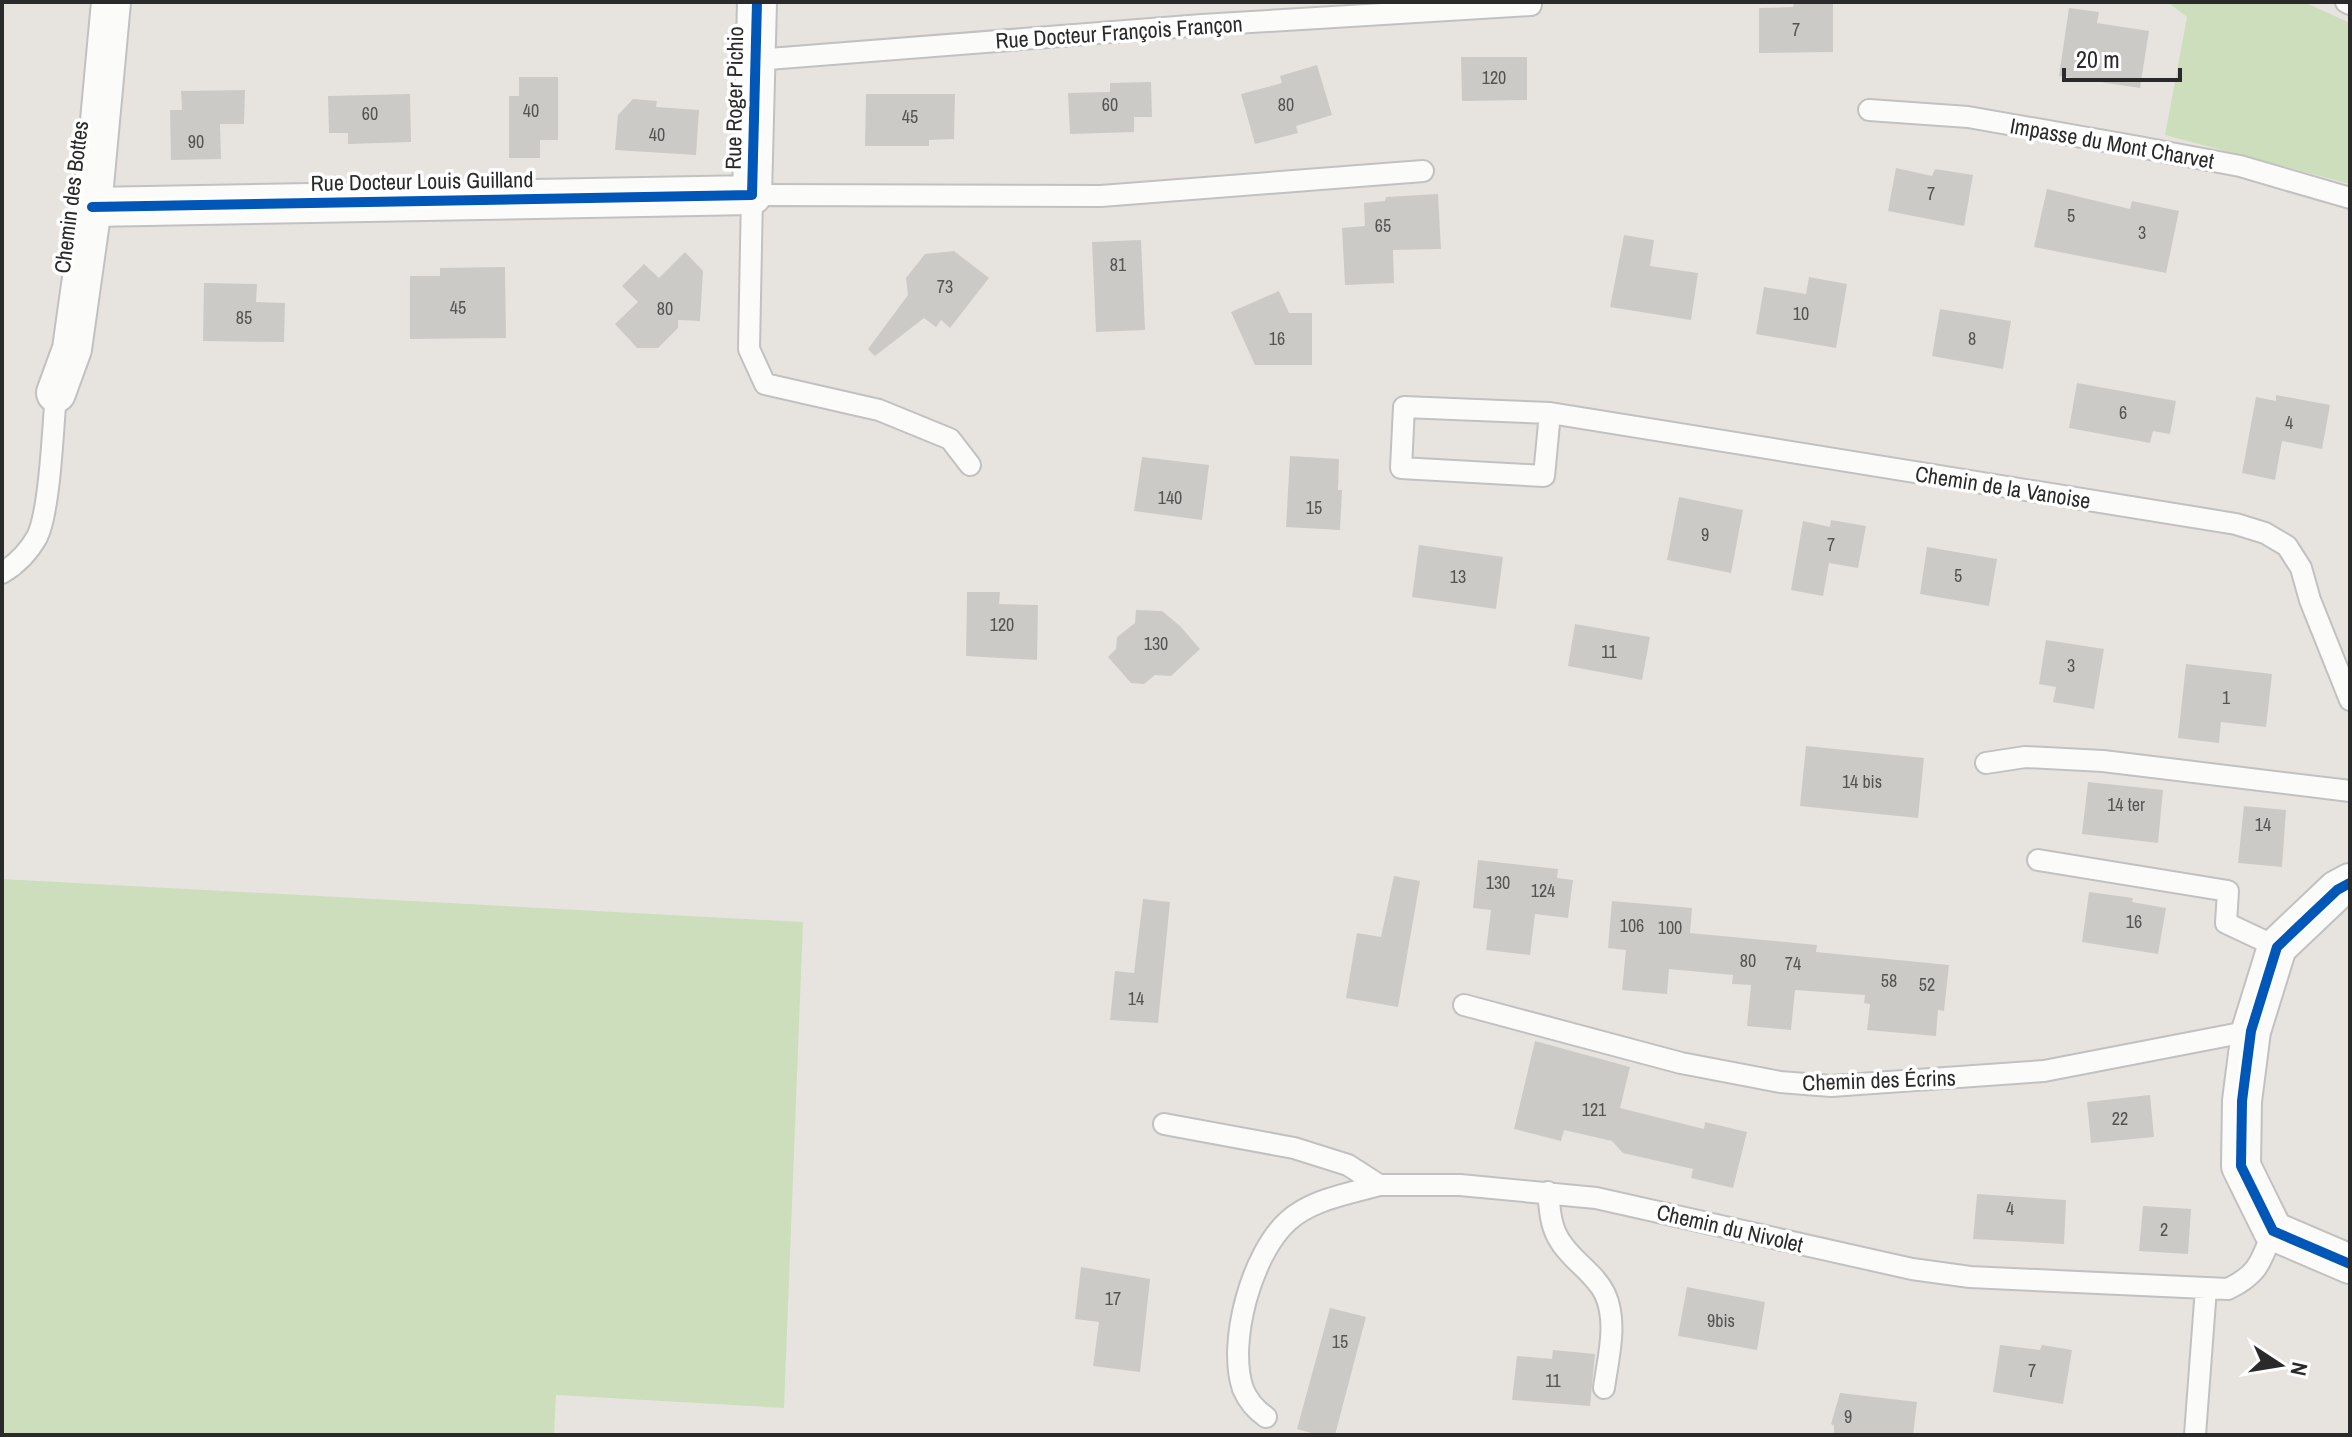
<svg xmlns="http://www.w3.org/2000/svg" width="2352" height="1437" viewBox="0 0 2352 1437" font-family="'Archivo Narrow',sans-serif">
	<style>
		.green { fill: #cddebd }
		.building { fill: #cccac7 }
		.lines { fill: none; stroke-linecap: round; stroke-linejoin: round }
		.lane-casing { stroke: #c2c1c1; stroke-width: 24 }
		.street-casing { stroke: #c2c1c1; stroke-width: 42 }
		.lane { stroke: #fbfbfa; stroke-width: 20 }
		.street { stroke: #fbfbfa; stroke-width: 38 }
		.cycleway-casing { stroke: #fff; stroke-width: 15 }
		.cycleway { stroke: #0057b8; stroke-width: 10 }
		.labels { text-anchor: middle; stroke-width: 7; stroke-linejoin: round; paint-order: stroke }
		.number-label { font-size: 18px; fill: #545453 }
		.street-label { font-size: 22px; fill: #2a2a2a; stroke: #fff }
	</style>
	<rect width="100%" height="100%" fill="#e7e4e0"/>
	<!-- green -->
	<path class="green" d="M2167,2H2304L2350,23V184L2165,135L2187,17Z
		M2,879L803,922L784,1408L556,1395L554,1435H2Z"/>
	<!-- building -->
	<path class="building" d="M1794,4H1833V52L1759,53V8L1793,7Z
		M2069,8L2099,12L2097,23L2149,31L2140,88L2059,76Z
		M1461,57H1527V100L1462,101Z
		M1317,65L1332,115L1296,126L1298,133L1255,144L1241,94L1282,83L1280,76Z
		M519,77H558V140H540V158H509V96H519Z
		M1151,82L1152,117H1134V132L1070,134L1068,93L1110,92V83Z
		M245,90L244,124H220L221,159L171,160L170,110H182L181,91Z
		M410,94L411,142L348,144V133H329L328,96Z
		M866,94H955L954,139L929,140V146H865Z
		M633,99L657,101L656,107L699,110L696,155L615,150L618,115Z
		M1896,168L1932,176L1935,169L1973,175L1964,226L1888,211Z
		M2047,189L2130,209L2132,201L2179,211L2166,273L2034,247Z
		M1438,194L1441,249L1393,250L1394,283L1345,285L1342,228L1365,226L1364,203L1385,201L1386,197Z
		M1624,235L1654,240L1650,266L1698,273L1691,320L1610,307Z
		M1141,240L1145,330L1096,332L1092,242Z
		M954,251L989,278L950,328L941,320L936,327L924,318L875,356L868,349L908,295L906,278L925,254Z
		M685,252L703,271L700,321L678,320V328L658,348H637L615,324L638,302L622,286L644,264L659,278Z
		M505,267L506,338L410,339V276H440V268Z
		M1809,277L1847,284L1836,348L1756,334L1764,287L1806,294Z
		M204,283L257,284L256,302L285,303L284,342L203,341Z
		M1279,291L1289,313H1312V365H1255L1231,312Z
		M1940,309L2011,321L2003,369L1932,356Z
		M2077,383L2176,401L2170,434L2153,431L2150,443L2069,428Z
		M2276,395L2330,405L2322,449L2282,441L2275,480L2242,473L2256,397L2276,401Z
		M1290,456L1339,459L1338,490H1342L1340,530L1286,527Z
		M1142,457L1209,465L1202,520L1134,511Z
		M1679,497L1743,510L1731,573L1667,560Z
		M1831,520L1866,526L1858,568L1829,563L1823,596L1791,590L1803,521L1830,527Z
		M1419,545L1503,557L1496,609L1412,597Z
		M1927,547L1997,559L1989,606L1920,594Z
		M967,592H1000L999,604L1038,605L1037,660L966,656Z
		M1136,610L1162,611L1180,626L1200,649L1171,676L1155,675L1144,684L1131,683L1108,657L1116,649L1117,637L1135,623Z
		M1575,624L1650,637L1642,680L1568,666Z
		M2046,640L2104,649L2094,709L2053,702L2056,687L2039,684Z
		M2186,664L2272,674L2266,727L2221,722L2219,743L2178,738Z
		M1806,746L1924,758L1918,818L1800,806Z
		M2088,782L2163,790L2158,843L2082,834Z
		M2244,806L2286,810L2282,867L2238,863Z
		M1478,860L1558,869L1557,878L1573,880L1568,918L1535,914L1530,955L1486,950L1491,910L1473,908Z
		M1394,876L1420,881L1398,1007L1346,998L1357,933L1381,937Z
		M2089,892L2133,898L2132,902L2166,908L2158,954L2082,942Z
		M1143,899L1170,902L1158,1023L1110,1020L1115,971L1134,973Z
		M1612,901L1692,908L1690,933L1817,945L1816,952L1949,965L1944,1011L1938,1010L1936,1036L1867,1030L1870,1004L1864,1003L1865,995L1795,990L1791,1030L1747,1026L1751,985L1732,984L1733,975L1669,969L1667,994L1622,990L1626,950L1608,948Z
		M1535,1041L1630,1067L1620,1108L1704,1129L1705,1122L1747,1132L1733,1188L1691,1178L1693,1169L1623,1153L1612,1141L1564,1130L1561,1141L1514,1129Z
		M2150,1095L2154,1137L2091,1143L2087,1102Z
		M1977,1194L2066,1200L2064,1244L1973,1239Z
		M2143,1206L2191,1209L2188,1254L2139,1251Z
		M1081,1267L1150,1279L1140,1372L1093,1366L1099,1322L1075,1319Z
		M1687,1287L1765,1302L1757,1350L1678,1336Z
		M1330,1308L1366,1317L1335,1435H1318L1297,1429Z
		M2000,1345L2040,1350L2042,1345L2072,1350L2063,1404L1993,1392Z
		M1553,1350L1595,1354L1590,1406L1512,1400L1517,1356L1552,1359Z
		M1840,1393L1917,1402L1913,1435H1834V1426L1831,1424Z"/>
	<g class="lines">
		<defs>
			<path id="lane" d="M2346,2L2350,4
				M755,60L1202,25L1531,5
				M1869,110L1968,117L2139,147L2240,166L2350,198
				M1550,413L1544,476L1401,468L1404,407L1550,413L2236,524L2265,533L2287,546L2301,568L2310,600L2350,700
				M970,465L950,439L879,410L765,384L749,349L752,195L1101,196L1423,171
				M2,573C17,564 28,553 37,537C50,511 53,426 56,393
				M1986,763L2025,757L2103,761L2350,791
				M2038,860L2228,891L2226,923L2277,947
				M1464,1005L1681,1063L1780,1082L1831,1086L2044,1071L2251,1031
				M1164,1124L1294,1148L1348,1165L1379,1185H1460L1596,1198L1912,1269L1970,1277L2228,1289C2259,1274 2261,1261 2273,1231
				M1548,1192C1550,1209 1550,1226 1560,1241C1572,1261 1595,1273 1605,1294C1618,1323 1608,1358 1604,1388
				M1266,1417C1256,1410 1248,1401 1243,1389C1227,1343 1252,1253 1288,1221C1312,1199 1349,1194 1379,1185
				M2195,1435L2206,1288"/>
			<path id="street" d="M92,207L752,195L757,2
				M56,393L72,349L92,207L111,2
				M2350,883L2337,890L2277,947L2251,1031L2242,1101L2241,1166L2273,1231L2350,1264"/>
		</defs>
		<!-- lane casing -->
		<use href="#lane" class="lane-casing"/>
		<!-- street casing -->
		<use href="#street" class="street-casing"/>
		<!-- lane -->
		<use href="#lane" class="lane"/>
		<!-- street -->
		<use href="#street" class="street"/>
		<defs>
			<path id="cycleway" d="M92,207L752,195L757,2
				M2350,883L2337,890L2277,947L2251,1031L2242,1101L2241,1166L2273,1231L2350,1264"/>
		</defs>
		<!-- cycleway casing -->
		<use href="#cycleway" class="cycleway-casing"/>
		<!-- cycleway -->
		<use href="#cycleway" class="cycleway"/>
	</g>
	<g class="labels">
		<!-- number labels -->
		<g class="number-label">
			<text x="1796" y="36">7</text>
			<text x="1494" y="84">120</text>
			<text x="1110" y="111">60</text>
			<text x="1286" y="111">80</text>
			<text x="531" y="117">40</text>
			<text x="370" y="120">60</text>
			<text x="910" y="123">45</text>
			<text x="657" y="141">40</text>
			<text x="196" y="148">90</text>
			<text x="1931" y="200">7</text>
			<text x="2071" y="222">5</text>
			<text x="1383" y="232">65</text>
			<text x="2142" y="239">3</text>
			<text x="1118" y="271">81</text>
			<text x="945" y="293">73</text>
			<text x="458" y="314">45</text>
			<text x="665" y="315">80</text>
			<text x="1801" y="320">10</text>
			<text x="244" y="324">85</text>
			<text x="1277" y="345">16</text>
			<text x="1972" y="345">8</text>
			<text x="2123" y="419">6</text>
			<text x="2289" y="429">4</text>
			<text x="1170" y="504">140</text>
			<text x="1314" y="514">15</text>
			<text x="1705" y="541">9</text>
			<text x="1831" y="551">7</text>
			<text x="1958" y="582">5</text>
			<text x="1458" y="583">13</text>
			<text x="1002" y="631">120</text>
			<text x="1156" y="650">130</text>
			<text x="1609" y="658">11</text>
			<text x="2071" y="672">3</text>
			<text x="2226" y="704">1</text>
			<text x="1862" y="788">14 bis</text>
			<text x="2126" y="811">14 ter</text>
			<text x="2263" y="831">14</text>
			<text x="1498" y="889">130</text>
			<text x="1543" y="897">124</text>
			<text x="2134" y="928">16</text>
			<text x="1632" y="932">106</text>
			<text x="1670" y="934">100</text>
			<text x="1748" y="967">80</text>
			<text x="1793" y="970">74</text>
			<text x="1889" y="987">58</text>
			<text x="1927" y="991">52</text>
			<text x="1136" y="1005">14</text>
			<text x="1594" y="1116">121</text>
			<text x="2120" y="1125">22</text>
			<text x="2010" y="1215">4</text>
			<text x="2164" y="1236">2</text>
			<text x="1113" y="1305">17</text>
			<text x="1721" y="1327">9bis</text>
			<text x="1340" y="1348">15</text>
			<text x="2032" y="1377">7</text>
			<text x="1553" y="1387">11</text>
			<text x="1848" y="1423">9</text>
		</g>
		<!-- street labels -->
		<g class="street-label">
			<text transform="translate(1119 32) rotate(-4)" y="8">Rue Docteur François Françon</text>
			<text transform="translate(734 98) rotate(-89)" y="8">Rue Roger Pichio</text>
			<text transform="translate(2112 143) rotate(10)" y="8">Impasse du Mont Charvet</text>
			<text transform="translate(422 181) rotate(-1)" y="8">Rue Docteur Louis Guilland</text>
			<text transform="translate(71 197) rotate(-83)" y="8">Chemin des Bottes</text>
			<text transform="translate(2003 487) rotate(9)" y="8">Chemin de la Vanoise</text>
			<text transform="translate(1879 1080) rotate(-2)" y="8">Chemin des Écrins</text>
			<text transform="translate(1730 1228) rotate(13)" y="8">Chemin du Nivolet</text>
		</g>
	</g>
	<!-- border -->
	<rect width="2352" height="1437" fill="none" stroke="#2a2a2a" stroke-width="8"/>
	<!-- north arrow -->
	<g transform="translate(2280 1365) rotate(102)" stroke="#ffffff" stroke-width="6" paint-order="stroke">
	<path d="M0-6L14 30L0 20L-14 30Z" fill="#2a2a2a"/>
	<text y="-12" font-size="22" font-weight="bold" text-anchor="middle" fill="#2a2a2a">N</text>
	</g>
	<!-- scale -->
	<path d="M2064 68v12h116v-12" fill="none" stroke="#2a2a2a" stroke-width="4"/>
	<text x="2076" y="68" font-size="24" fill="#2a2a2a" stroke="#ffffff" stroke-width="6" paint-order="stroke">20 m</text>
</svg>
